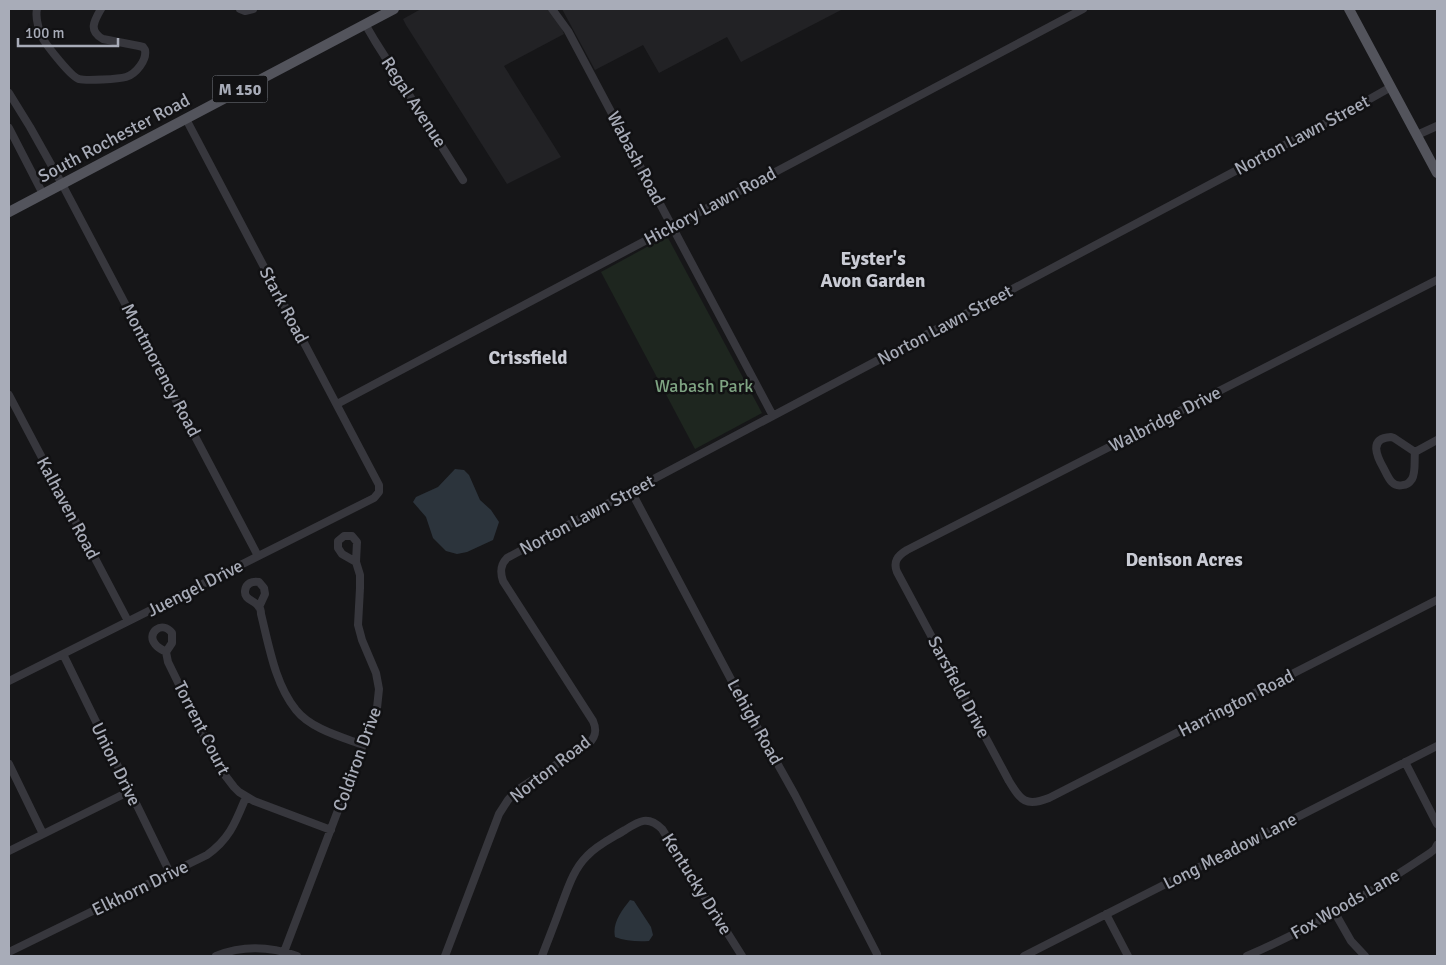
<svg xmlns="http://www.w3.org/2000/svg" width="1446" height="965" viewBox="0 0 1446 965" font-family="Signika,sans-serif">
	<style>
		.built { fill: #222225 }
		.green { fill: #1e261f }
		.water { fill: #2c343c }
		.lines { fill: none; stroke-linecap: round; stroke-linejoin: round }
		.minor { stroke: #37373d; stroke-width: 8 }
		.major { stroke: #53545c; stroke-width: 10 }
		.labels { text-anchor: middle; stroke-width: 5; stroke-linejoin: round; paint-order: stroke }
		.shield { fill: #111113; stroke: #7b7e86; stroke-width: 1 }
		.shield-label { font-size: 16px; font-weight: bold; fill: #a8acb8 }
		.street-label { font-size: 18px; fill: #a8acb8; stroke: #111113 }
		.park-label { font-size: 18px; fill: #7ea382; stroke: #111113 }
		.neighbourhood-label { font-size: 19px; font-weight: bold; fill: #c9cbd4; stroke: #111113 }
	</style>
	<rect width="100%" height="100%" fill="#161618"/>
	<!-- built -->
	<path class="built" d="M421,9H547L553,14L560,24L564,34L504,66L561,157L507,184L406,25L403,19Z
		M562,9H843L741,62L727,37L659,73L643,45L595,70Z"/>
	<!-- green -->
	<path class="green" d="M667,236L762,413L695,449L601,272Z"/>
	<!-- water -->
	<path class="water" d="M455,469L464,470L469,475L480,500L491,510L499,522L493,540L467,552L457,554L446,551L433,538L426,517L413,502L416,497L438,487Z
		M630,900L634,901L651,927L653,935L649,941C638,942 625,941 615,937C612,923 622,910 630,900Z"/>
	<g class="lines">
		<!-- minor -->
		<path class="minor" d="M37,9C35,18 39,30 43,39C48,47 71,77 79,79C86,81 119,79 126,77C136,74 147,60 145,50L143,47L139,46L103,39C88,31 94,21 101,9
			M240,9L245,11L253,9
			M552,9L568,31L773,416
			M365,24L375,41L463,180
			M9,93L30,127L62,184L258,556
			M9,128L43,194
			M1417,135L1437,126
			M1437,280L907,550C897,556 893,562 897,572L1009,781C1021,801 1026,807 1049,798L1437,600
			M9,395L128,621
			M337,404L1083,9
			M1391,437L1394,438L1415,452C1414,460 1416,472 1412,479C1410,482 1407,485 1403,485C1392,488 1388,477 1384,469C1377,457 1368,438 1391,437Z
			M1415,452L1437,440
			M631,491L743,702L795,795L877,954
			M259,607L265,594L264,588L259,582C252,581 246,583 245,591C244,600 255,600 259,607C261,609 261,612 261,614C269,646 275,684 296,710C311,729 342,737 363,745
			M166,652C162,650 158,648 155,644C146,633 162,620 172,633V643L166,652L168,662L221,770L234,787L239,792L254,801L331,830
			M63,654L170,873
			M9,681L374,498L379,492V485L186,119
			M1405,762L1437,824
			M9,764L43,834
			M9,851L130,791
			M1335,913L1351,941L1365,956
			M1106,914L1128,956
			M9,952L207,855C230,839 236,821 246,797
			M284,952L377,708L379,689L376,673L362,640L358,625L360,588V575L356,562L357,542L352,536H344L338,541V548L342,554L356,562
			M216,956C243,945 269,946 297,956
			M445,956L499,814L508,800L517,790L588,744C596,737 597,730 593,721L503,581C500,572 500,565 507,558L631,491L1345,113L1391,87
			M542,956C548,940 555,923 561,906C568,888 573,870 587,856C597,845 612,838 625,830C639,821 648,815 662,829L742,956
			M1024,956L1437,746
			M1247,956C1312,928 1372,892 1430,853L1435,849L1437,845"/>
		<!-- major -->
		<path class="major" d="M1349,9L1437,173
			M9,212L394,9"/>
	</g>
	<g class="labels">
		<!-- shield labels -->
		<rect class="shield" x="212.5" y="75.5" width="55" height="27" rx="4"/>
		<g class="shield-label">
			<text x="240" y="95">M 150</text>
		</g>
		<!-- street labels -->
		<g class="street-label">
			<text transform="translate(414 102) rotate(57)" y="6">Regal Avenue</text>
			<text transform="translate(1302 135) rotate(-28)" y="6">Norton Lawn Street</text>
			<text transform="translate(114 138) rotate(-28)" y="6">South Rochester Road</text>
			<text transform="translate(636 158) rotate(62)" y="6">Wabash Road</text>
			<text transform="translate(710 206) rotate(-28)" y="6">Hickory Lawn Road</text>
			<text transform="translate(284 305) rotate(62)" y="6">Stark Road</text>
			<text transform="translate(945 325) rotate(-28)" y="6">Norton Lawn Street</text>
			<text transform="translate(161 370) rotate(62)" y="6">Montmorency Road</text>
			<text transform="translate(1165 419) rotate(-27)" y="6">Walbridge Drive</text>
			<text transform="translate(68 508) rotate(62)" y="6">Kalhaven Road</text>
			<text transform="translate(587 515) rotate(-28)" y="6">Norton Lawn Street</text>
			<text transform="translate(195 588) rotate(-27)" y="6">Juengel Drive</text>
			<text transform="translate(959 687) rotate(62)" y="6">Sarsfield Drive</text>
			<text transform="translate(1236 703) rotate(-27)" y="6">Harrington Road</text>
			<text transform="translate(755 722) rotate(61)" y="6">Lehigh Road</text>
			<text transform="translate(202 728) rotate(63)" y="6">Torrent Court</text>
			<text transform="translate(357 759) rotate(-70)" y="6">Coldiron Drive</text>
			<text transform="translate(116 764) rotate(64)" y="6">Union Drive</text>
			<text transform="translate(550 769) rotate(-38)" y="6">Norton Road</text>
			<text transform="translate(1230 851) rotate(-27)" y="6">Long Meadow Lane</text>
			<text transform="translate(697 884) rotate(58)" y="6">Kentucky Drive</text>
			<text transform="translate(140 888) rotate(-26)" y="6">Elkhorn Drive</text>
			<text transform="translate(1345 904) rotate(-30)" y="6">Fox Woods Lane</text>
		</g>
		<!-- park labels -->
		<g class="park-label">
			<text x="704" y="392">Wabash Park</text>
		</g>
		<!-- neighbourhood labels -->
		<g class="neighbourhood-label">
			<text x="873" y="265">Eyster's<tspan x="873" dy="22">Avon Garden</tspan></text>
			<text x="528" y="364">Crissfield</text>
			<text x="1184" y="566">Denison Acres</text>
		</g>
	</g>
	<!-- border -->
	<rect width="1446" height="965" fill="none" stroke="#a8acb8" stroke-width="20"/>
	<!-- scale -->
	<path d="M18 38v8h100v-8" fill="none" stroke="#a8acb8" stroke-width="2.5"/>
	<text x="25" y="38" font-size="15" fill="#a8acb8" stroke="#111113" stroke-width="4" paint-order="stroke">100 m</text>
</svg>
